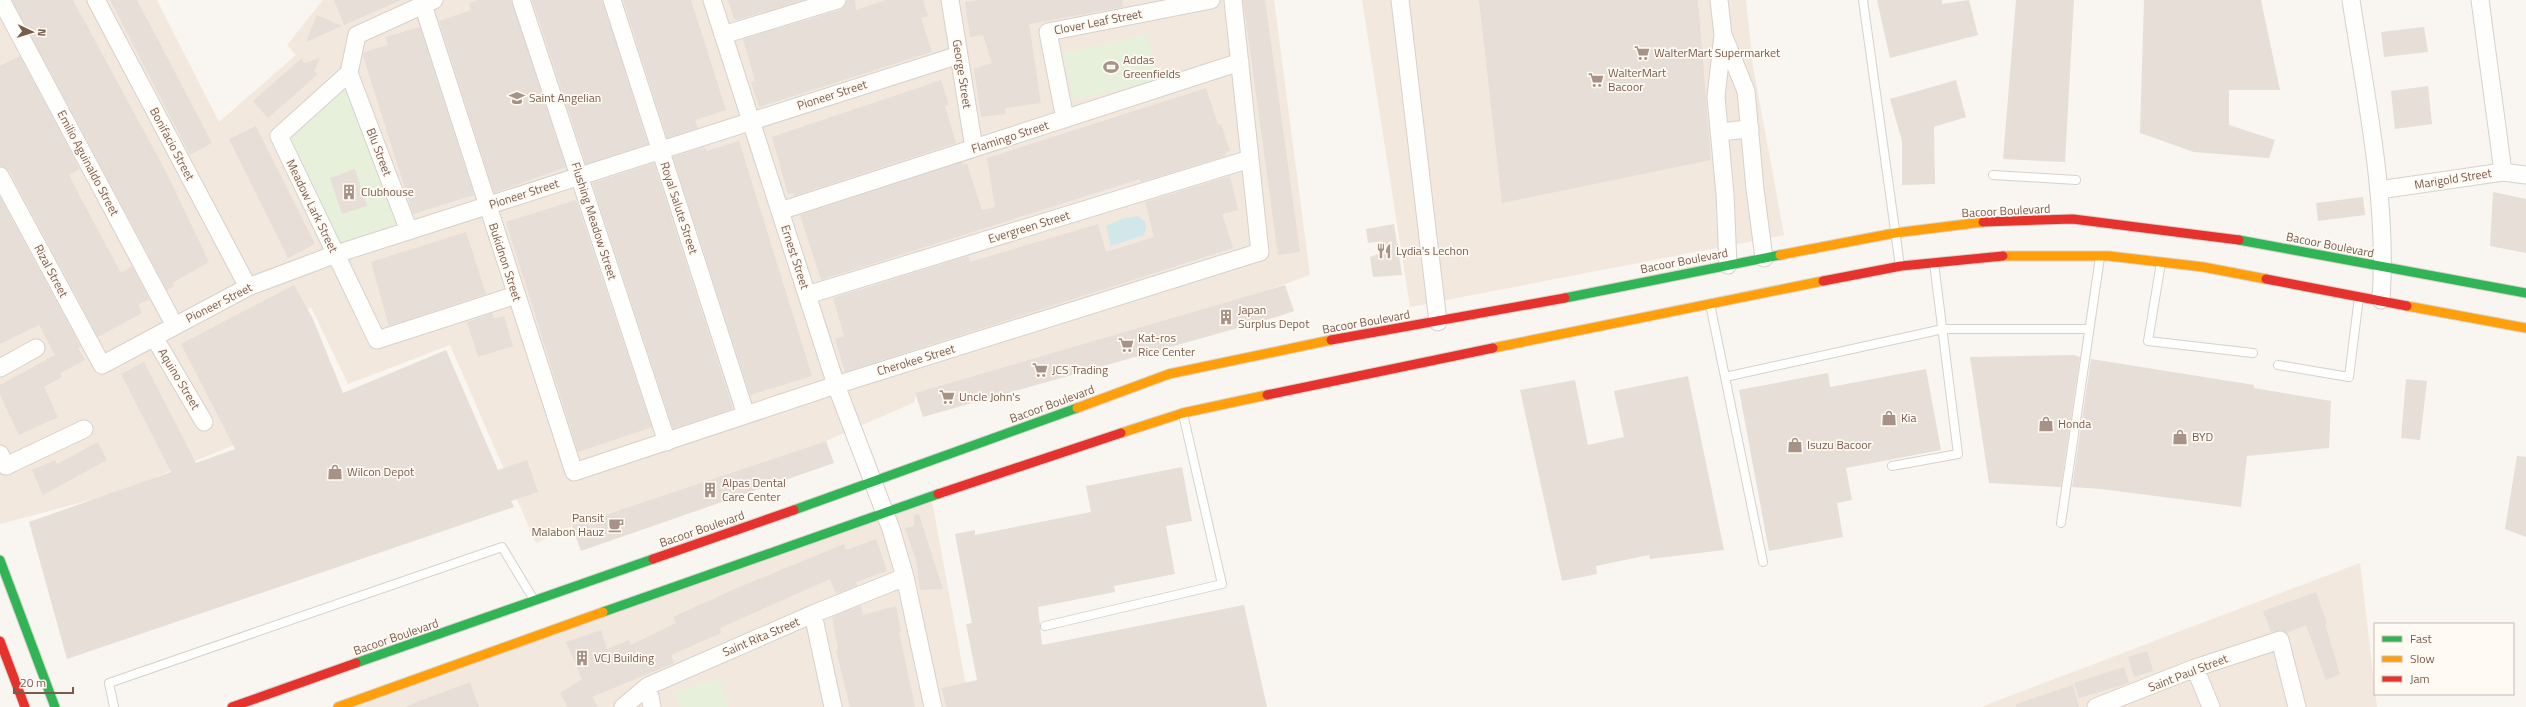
<svg xmlns="http://www.w3.org/2000/svg" width="2526" height="707" viewBox="0 0 2526 707" font-family="'Titillium Web',sans-serif">
	<style>
		.residential { fill: #f2e8de }
		.green { fill: #e7f0db }
		.water { fill: #d0e8ea }
		.building { fill: #e6ded7 }
		.lines { fill: none; stroke-linecap: round; stroke-linejoin: round }
		.lane-casing { stroke: #d7d1cb; stroke-width: 10 }
		.street-casing { stroke: #d7d1cb; stroke-width: 19 }
		.fast-casing { stroke: #d9d2cb; stroke-width: 11 }
		.slow-casing { stroke: #d9d2cb; stroke-width: 11 }
		.jam-casing { stroke: #d9d2cb; stroke-width: 11 }
		.lane { stroke: #fefefd; stroke-width: 8 }
		.street { stroke: #fefefd; stroke-width: 17 }
		.fast { stroke: #30b455; stroke-width: 9 }
		.slow { stroke: #ff9f0a; stroke-width: 9 }
		.jam { stroke: #e5322d; stroke-width: 9 }
		.labels { text-anchor: middle; stroke-width: 3.5; stroke-linejoin: round; paint-order: stroke }
		.street-label { font-size: 12px; fill: #7a5c4d; stroke: #fffaf3 }
		.poi-label { font-size: 12px; fill: #7a5c4d; stroke: #fffaf3; text-anchor: start }
	</style>
	<rect width="100%" height="100%" fill="#f9f5f0"/>
	<!-- residential -->
	<path class="residential" d="M0,0H157L219,122L296,55L287,45L323,0H1274L1310,275L1271,289L915,393V402L826,441L572,526L536,543L450,345L348,384L311,307L229,354L266,432L117,493L0,524Z
		M1362,0H1746L1753,66L1784,235L1410,307Z
		M931,496L970,707H338Z
		M2360,563L2377,707H1981Z"/>
	<!-- green -->
	<path class="green" d="M1147,34L1158,80L1074,100L1063,54Z
		M349,73L409,231L336,254L279,136Z
		M720,679L728,707H679L675,692Z"/>
	<!-- water -->
	<path class="water" d="M1138,216L1145,222L1146,229L1144,235L1111,246L1106,226L1121,219Z"/>
	<!-- building -->
	<path class="building" d="M12,0H73L166,172L209,262L172,283L174,286L167,290Z
		M110,0H137L212,143L190,155Z
		M334,0H401L344,25Z
		M478,0H511L566,167L494,193L439,21L471,10L469,3Z
		M532,0H602L648,144L586,164Z
		M623,0H691L726,110L695,120L698,128L667,138Z
		M728,0H803L737,20L734,19Z
		M847,0H855L856,10L886,0H923L928,16L921,18L932,52L759,107L751,82L755,81L743,39L840,10L845,6Z
		M980,0H1122L1123,7L1029,24L1041,103L1005,108L1006,114L981,117L974,69L992,63L983,35L970,37L965,2Z
		M1243,0H1265L1300,252L1278,255Z
		M1479,0H1698L1711,160L1502,203Z
		M1877,0H1942V4L1969,0L1978,35L1890,58Z
		M2016,0H2074L2065,162L2003,159Z
		M2144,0H2261L2280,90H2229V125L2275,140L2269,158L2194,152L2140,133Z
		M317,15L342,26L306,42Z
		M420,27L474,195L413,214L363,56L364,52L388,45L386,37Z
		M2424,27L2428,52L2384,57L2381,32Z
		M20,56L80,169L69,175L86,208L121,273L132,266L149,299L138,305L142,313L98,337L9,171L0,166V66Z
		M302,58L304,63L320,58L314,71L317,75L268,118L253,101Z
		M941,80L949,105L945,106L956,143L794,196L793,193L788,194L772,137Z
		M1956,80L1966,117L1934,127L1935,184L1902,185V141L1890,99Z
		M2428,86L2432,124L2395,129L2391,91Z
		M1206,88L1218,125L1221,124L1230,151L1225,152L1226,156L1141,182L1140,179L821,280L800,215L962,162L963,165L967,164L982,210L995,207L987,158Z
		M256,126L315,244L288,258L229,139Z
		M739,141L812,376L750,395L673,157L704,147L707,151Z
		M654,163L733,409L673,429L592,183Z
		M355,169L367,206L342,214L330,178Z
		M1230,176L1238,210L1222,214L1233,248L845,372L835,339L844,336L833,298L968,256L970,262L1098,224L1106,252L1154,237L1145,202Z
		M2493,192L2526,199V253L2490,246Z
		M0,197L81,347L78,348L85,360L60,373L62,377L44,387L58,417L19,435L0,395V385L55,355L39,325L0,344Z
		M2363,197L2365,215L2318,221L2316,203Z
		M576,200L652,427L578,452L506,222Z
		M1394,224L1402,275L1373,277L1370,257L1384,252L1382,241L1368,243L1366,229Z
		M466,232L486,294L389,326L371,262Z
		M294,285L313,319L343,393L446,350L498,470L527,460L538,492L511,501L514,507L67,659L29,522L171,472L121,374L144,362L196,463L235,449L181,344Z
		M1285,285L1294,311L1280,316L923,417L915,393Z
		M492,313L494,319L504,316L513,346L478,357L467,322Z
		M2074,355L2080,357L2061,487L1989,483L1970,357Z
		M2091,359L2254,385V388L2331,401L2329,448L2247,456L2241,507L2101,489L2072,487Z
		M1926,369L1941,450L1846,468L1852,500L1837,503L1843,537L1769,551L1739,390L1828,373L1830,387Z
		M1688,376L1724,550L1650,559L1649,555L1596,566L1597,574L1562,581L1520,390L1575,380L1588,445L1624,437L1614,391Z
		M2406,379L2427,381L2420,440L2401,438Z
		M826,441L834,463L581,551L572,526Z
		M98,442L107,460L43,495L32,470L55,460L57,464Z
		M2517,456L2526,457V537L2505,529Z
		M1182,467L1192,521L1166,526L1175,574L1114,586L1115,592L1038,607L1042,645L1244,605L1267,707H946L942,688L977,680L966,624L972,623L955,534L975,530V535L1091,512L1086,486Z
		M919,514L932,555L943,589L920,590L916,560L905,528L914,526V515Z
		M876,539L887,571L856,582L857,586L836,594L830,579L720,628L721,633L671,655L674,663L592,697L598,707H568L560,693L582,679L566,642L601,630L607,649L629,640L631,645L676,623L673,617L737,588L844,544L846,550Z
		M2316,592L2327,623L2325,624L2340,674L2326,680L2306,625L2287,633L2282,630L2271,632L2263,611Z
		M861,605L863,615L896,606L901,632H899L915,707H850L836,650L838,649L832,617Z
		M2147,651L2153,671L2134,677L2128,657Z
		M2124,667L2129,683L2079,698L2074,683Z
		M470,682L479,707H406V706Z
		M2073,685L2079,707H2016V704Z"/>
	<g class="lines">
		<defs>
			<path id="lane" d="M1863,0L1900,266
				M1993,175L2076,180
				M2161,263L2148,341L2253,353
				M1710,304L1763,562
				M2278,365L2349,377L2359,297
				M1725,377L1943,329H2089
				M1892,466L1958,454L1934,263
				M2061,523L2100,257
				M1045,626L1222,584L1183,414
				M114,707L109,683L502,547L534,600"/>
			<path id="street" d="M1,0L175,326
				M96,0L248,287
				M434,0L357,35L349,73L279,136L377,340L516,295
				M521,0L667,442
				M612,0L746,415
				M712,0L836,385L891,529L905,577L933,707
				M950,0L974,148
				M1400,0L1438,322
				M1719,0L1723,35L1716,97L1725,194L1728,265
				M2351,0C2366,99 2388,200 2381,300
				M2480,0L2503,172
				M423,5L574,472L836,385L1260,252L1233,0
				M723,35L837,0
				M1724,37L1746,91L1755,189L1764,258
				M349,73L409,231
				M1065,119L1048,32L1211,0
				M1719,132L1750,129
				M0,176L102,365L248,287L336,254L959,55
				M2379,190L2503,172L2526,175
				M780,211L1240,62
				M807,295L1250,159
				M154,337L204,422
				M0,368L36,348
				M0,454L6,466L84,429
				M813,614L833,707
				M2195,668L2211,707
				M648,686L652,707
				M623,707L648,686L813,614L905,577
				M2096,707L2195,668L2280,640L2297,707"/>
			<path id="fast" d="M2239,240L2526,293
				M1565,298L1780,255
				M794,510L1077,408
				M0,560L55,707
				M603,612L938,494
				M356,663L653,559"/>
			<path id="slow" d="M1780,255L1895,233L1983,222
				M2003,256H2109L2203,267L2266,279
				M2407,306L2526,328
				M1493,348L1823,281
				M1077,408L1169,374L1331,340
				M1121,433L1183,413L1267,395
				M338,707L603,612"/>
			<path id="jam" d="M1983,222L2073,219L2239,240
				M2266,279L2407,306
				M1823,281L1901,266L2003,256
				M1331,340L1565,298
				M1267,395L1493,348
				M938,494L1121,433
				M653,559L794,510
				M0,641L25,707
				M232,707L356,663"/>
		</defs>
		<!-- lane casing -->
		<use href="#lane" class="lane-casing"/>
		<!-- street casing -->
		<use href="#street" class="street-casing"/>
		<!-- fast casing -->
		<use href="#fast" class="fast-casing"/>
		<!-- slow casing -->
		<use href="#slow" class="slow-casing"/>
		<!-- jam casing -->
		<use href="#jam" class="jam-casing"/>
		<!-- lane -->
		<use href="#lane" class="lane"/>
		<!-- street -->
		<use href="#street" class="street"/>
		<!-- fast -->
		<use href="#fast" class="fast"/>
		<!-- slow -->
		<use href="#slow" class="slow"/>
		<!-- jam -->
		<use href="#jam" class="jam"/>
	</g>
	<!-- icons -->
	<defs>
		<symbol id="supermarket-bare" viewBox="-9 -9 18 18"><path d="M-6-5.5h2.5l.6 2H6L4.5 2H-2.5L-4.4-4H-6ZM-1.5 3.2a1.3 1.3 0 1 0 .1 0ZM3 3.2a1.3 1.3 0 1 0 .1 0Z" fill="#a69286" stroke="#fffaf3" stroke-width="2.5" paint-order="stroke"/></symbol>
		<symbol id="stadium-bare" viewBox="-9 -9 18 18"><path d="M0-5a6.5 5 0 1 0 0 10a6.5 5 0 1 0 0-10ZM-3.5-1.8h7v3.6h-7Z" fill="#a69286" stroke="#fffaf3" stroke-width="2.5" paint-order="stroke"/></symbol>
		<symbol id="school-bare" viewBox="-9 -9 18 18"><path d="M0-5L7-2L0 1L-7-2ZM-4 1L0 2.5L4 1V4Q0 6-4 4Z" fill="#a69286" stroke="#fffaf3" stroke-width="2.5" paint-order="stroke"/></symbol>
		<symbol id="building-bare" viewBox="-9 -9 18 18"><path d="M-4-6H4V6H1V3H-1V6H-4ZM-2.5-4.3h1.7v1.8h-1.7ZM.8-4.3h1.7v1.8H.8ZM-2.5-1h1.7V.8h-1.7ZM.8-1h1.7V.8H.8Z" fill="#a69286" stroke="#fffaf3" stroke-width="2.5" paint-order="stroke"/></symbol>
		<symbol id="restaurant-bare" viewBox="-9 -9 18 18"><path d="M-5-6h1v4h1v-4h1v4h1v-4h1v5L-1.5 .5V6h-2V.5L-5-1ZM5-6V6H3V1.5H1.5Q1.5-4 5-6Z" fill="#a69286" stroke="#fffaf3" stroke-width="2.5" paint-order="stroke"/></symbol>
		<symbol id="shop-bare" viewBox="-9 -9 18 18"><path d="M-5-2.5h2.3a2.7 3.5 0 0 1 5.4 0H5L5.5 6h-11ZM-1.5-2.5h3a1.5 2.3 0 0 0-3 0Z" fill="#a69286" stroke="#fffaf3" stroke-width="2.5" paint-order="stroke"/></symbol>
		<symbol id="cafe-bare" viewBox="-9 -9 18 18"><path d="M-5.5-4.5H6V0H3Q3 3.5 0 3.5H-2.5Q-5.5 3.5-5.5 0ZM3-3.2v2h1.7v-2ZM-6 4.5H4V6H-6Z" fill="#a69286" stroke="#fffaf3" stroke-width="2.5" paint-order="stroke"/></symbol>
	</defs>
	<g fill-rule="evenodd">
		<use href="#supermarket-bare" x="1631" y="42" width="22" height="22"/>
		<use href="#stadium-bare" x="1100" y="56" width="22" height="22"/>
		<use href="#supermarket-bare" x="1585" y="69" width="22" height="22"/>
		<use href="#school-bare" x="506" y="87" width="22" height="22"/>
		<use href="#building-bare" x="338" y="181" width="22" height="22"/>
		<use href="#restaurant-bare" x="1373" y="240" width="22" height="22"/>
		<use href="#building-bare" x="1215" y="306" width="22" height="22"/>
		<use href="#supermarket-bare" x="1115" y="334" width="22" height="22"/>
		<use href="#supermarket-bare" x="1029" y="359" width="22" height="22"/>
		<use href="#supermarket-bare" x="936" y="386" width="22" height="22"/>
		<use href="#shop-bare" x="1878" y="407" width="22" height="22"/>
		<use href="#shop-bare" x="2035" y="413" width="22" height="22"/>
		<use href="#shop-bare" x="2169" y="426" width="22" height="22"/>
		<use href="#shop-bare" x="1784" y="434" width="22" height="22"/>
		<use href="#shop-bare" x="324" y="461" width="22" height="22"/>
		<use href="#building-bare" x="699" y="479" width="22" height="22"/>
		<use href="#cafe-bare" x="605" y="514" width="22" height="22"/>
		<use href="#building-bare" x="571" y="647" width="22" height="22"/>
	</g>
	<g class="labels">
		<!-- street labels -->
		<g class="street-label">
			<text transform="translate(1098 22) rotate(-11)" y="4">Clover Leaf Street</text>
			<text transform="translate(962 74) rotate(81)" y="4">George Street</text>
			<text transform="translate(832 95) rotate(-18)" y="4">Pioneer Street</text>
			<text transform="translate(1010 137) rotate(-18)" y="4">Flamingo Street</text>
			<text transform="translate(172 144) rotate(62)" y="4">Bonifacio Street</text>
			<text transform="translate(379 152) rotate(69)" y="4">Blu Street</text>
			<text transform="translate(88 163) rotate(62)" y="4">Emilio Aguinaldo Street</text>
			<text transform="translate(2453 179) rotate(-9)" y="4">Marigold Street</text>
			<text transform="translate(524 194) rotate(-18)" y="4">Pioneer Street</text>
			<text transform="translate(312 206) rotate(64)" y="4">Meadow Lark Street</text>
			<text transform="translate(679 208) rotate(72)" y="4">Royal Salute Street</text>
			<text transform="translate(2006 211) rotate(-3)" y="4">Bacoor Boulevard</text>
			<text transform="translate(594 221) rotate(72)" y="4">Flushing Meadow Street</text>
			<text transform="translate(1029 227) rotate(-17)" y="4">Evergreen Street</text>
			<text transform="translate(2330 245) rotate(11)" y="4">Bacoor Boulevard</text>
			<text transform="translate(795 257) rotate(72)" y="4">Ernest Street</text>
			<text transform="translate(1684 261) rotate(-11)" y="4">Bacoor Boulevard</text>
			<text transform="translate(505 262) rotate(72)" y="4">Bukidnon Street</text>
			<text transform="translate(51 271) rotate(62)" y="4">Rizal Street</text>
			<text transform="translate(219 303) rotate(-27)" y="4">Pioneer Street</text>
			<text transform="translate(1366 322) rotate(-10)" y="4">Bacoor Boulevard</text>
			<text transform="translate(916 360) rotate(-17)" y="4">Cherokee Street</text>
			<text transform="translate(179 379) rotate(59)" y="4">Aquino Street</text>
			<text transform="translate(1052 404) rotate(-20)" y="4">Bacoor Boulevard</text>
			<text transform="translate(702 529) rotate(-19)" y="4">Bacoor Boulevard</text>
			<text transform="translate(396 637) rotate(-19)" y="4">Bacoor Boulevard</text>
			<text transform="translate(761 637) rotate(-23)" y="4">Saint Rita Street</text>
			<text transform="translate(2188 673) rotate(-21)" y="4">Saint Paul Street</text>
		</g>
		<!-- poi labels -->
		<g class="poi-label">
			<text x="1654" y="57">WalterMart Supermarket</text>
			<text x="1123" y="64">Addas<tspan x="1123" dy="14">Greenfields</tspan></text>
			<text x="1608" y="77">WalterMart<tspan x="1608" dy="14">Bacoor</tspan></text>
			<text x="529" y="102">Saint Angelian</text>
			<text x="361" y="196">Clubhouse</text>
			<text x="1396" y="255">Lydia's Lechon</text>
			<text x="1238" y="314">Japan<tspan x="1238" dy="14">Surplus Depot</tspan></text>
			<text x="1138" y="342">Kat-ros<tspan x="1138" dy="14">Rice Center</tspan></text>
			<text x="1052" y="374">JCS Trading</text>
			<text x="959" y="401">Uncle John's</text>
			<text x="1901" y="422">Kia</text>
			<text x="2058" y="428">Honda</text>
			<text x="2192" y="441">BYD</text>
			<text x="1807" y="449">Isuzu Bacoor</text>
			<text x="347" y="476">Wilcon Depot</text>
			<text x="722" y="487">Alpas Dental<tspan x="722" dy="14">Care Center</tspan></text>
			<text x="604" y="522" text-anchor="end">Pansit<tspan x="604" dy="14">Malabon Hauz</tspan></text>
			<text x="594" y="662">VCJ Building</text>
		</g>
	</g>
	<!-- legend -->
	<rect x="2374" y="623" width="140" height="72" fill="#fffaf3" stroke="#cabbb1"/>
	<rect x="2382" y="636" width="20" height="6" fill="#30b455" stroke="#cabbb1"/>
	<text x="2410" y="643" font-size="12" fill="#7a5c4d">Fast</text>
	<rect x="2382" y="656" width="20" height="6" fill="#ff9f0a" stroke="#cabbb1"/>
	<text x="2410" y="663" font-size="12" fill="#7a5c4d">Slow</text>
	<rect x="2382" y="676" width="20" height="6" fill="#e5322d" stroke="#cabbb1"/>
	<text x="2410" y="683" font-size="12" fill="#7a5c4d">Jam</text>
	<!-- north arrow -->
	<g transform="translate(32 32) rotate(94)" stroke="#fffaf3" stroke-width="3" paint-order="stroke">
	<path d="M0-3L7 15L0 10L-7 15Z" fill="#7a5c4d"/>
	<text y="-6" font-size="11" font-weight="bold" text-anchor="middle" fill="#7a5c4d">N</text>
	</g>
	<!-- scale -->
	<path d="M14 687v6h59v-6" fill="none" stroke="#7a5c4d" stroke-width="2"/>
	<text x="20" y="687" font-size="12" fill="#7a5c4d" stroke="#fffaf3" stroke-width="3" paint-order="stroke">20 m</text>
</svg>
